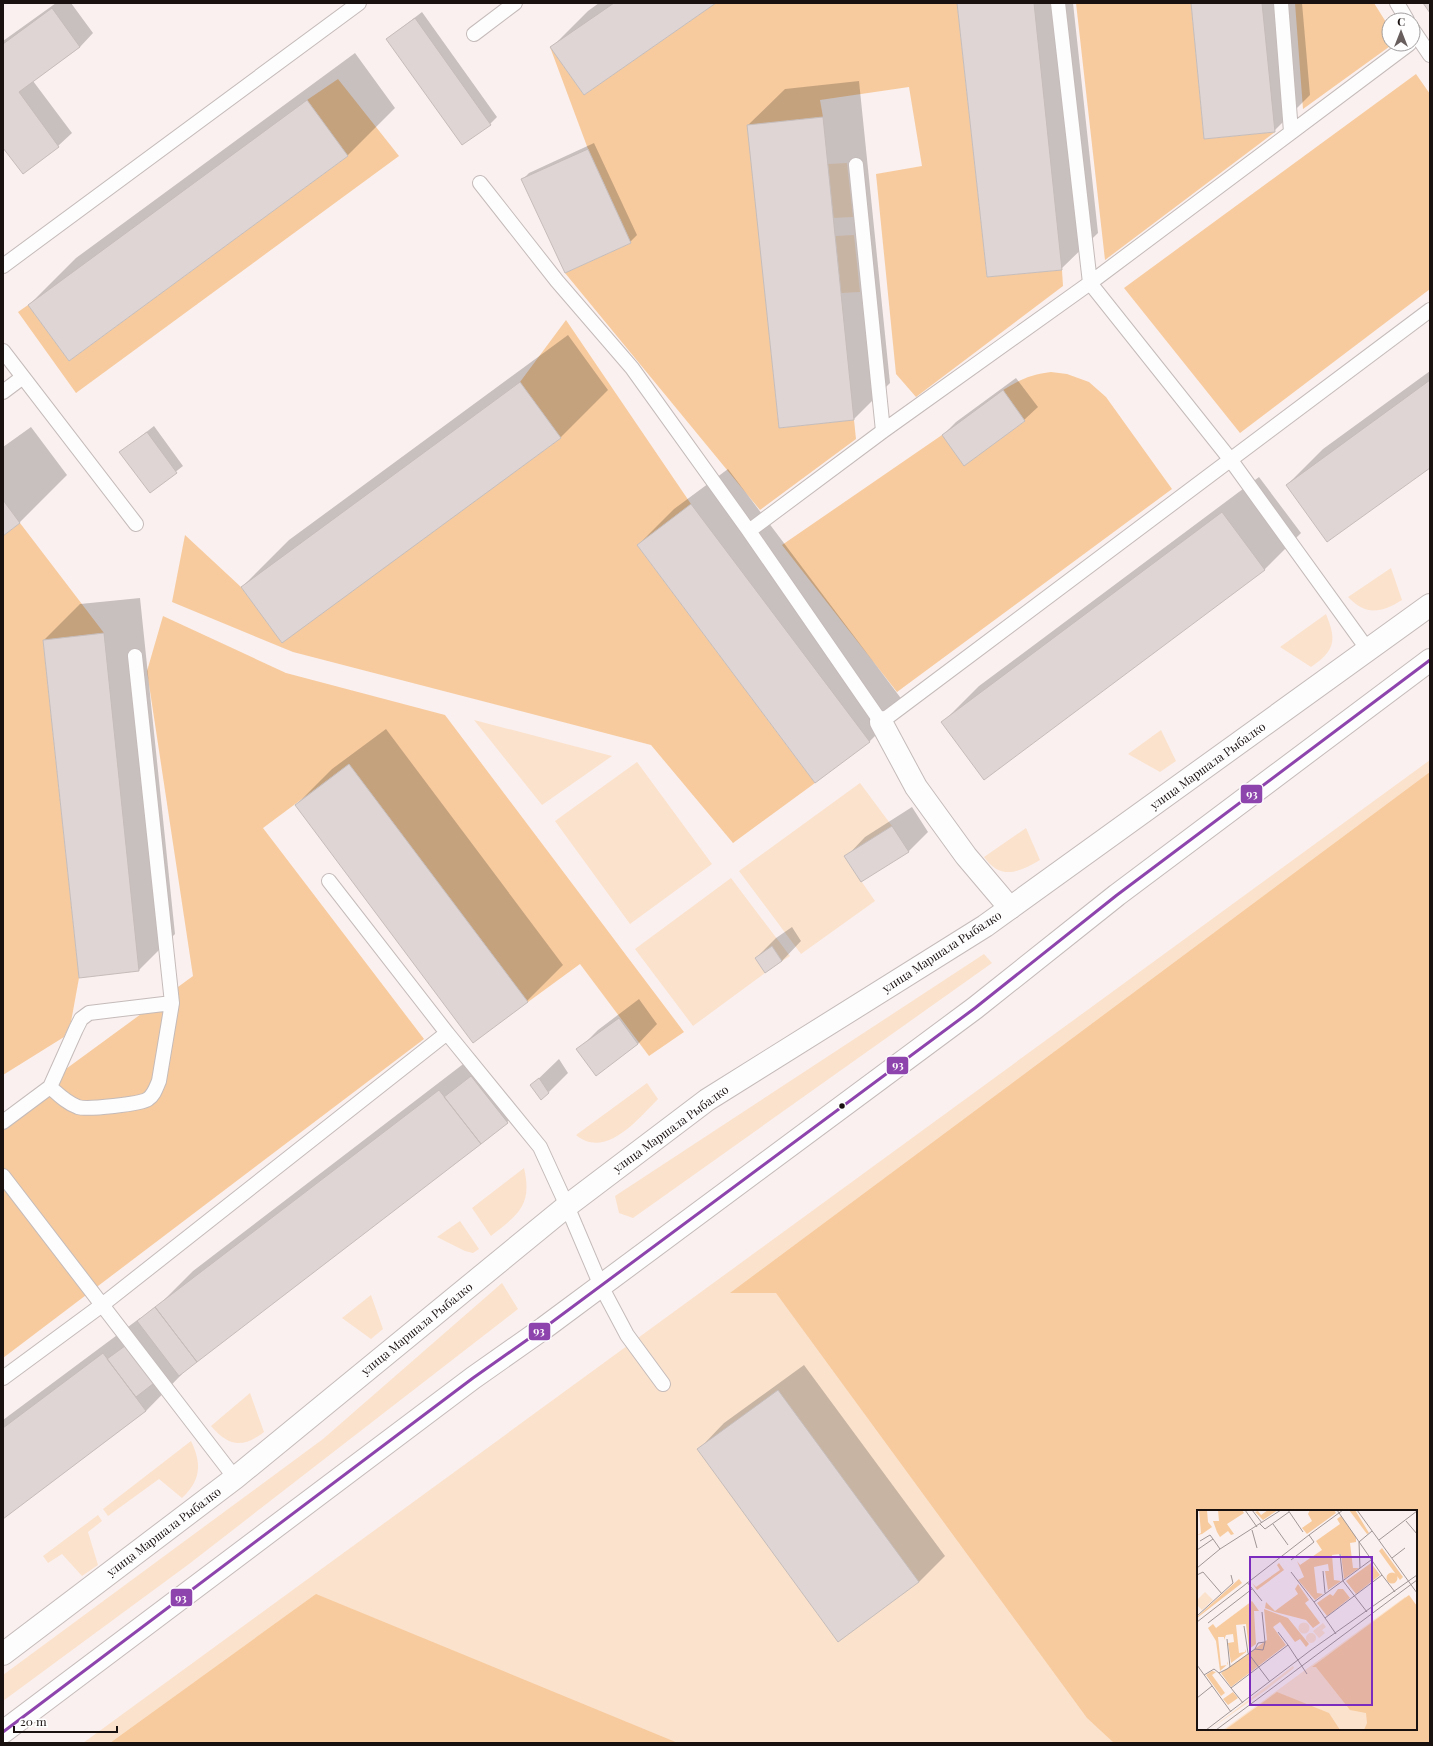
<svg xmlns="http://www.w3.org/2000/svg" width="1433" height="1746" viewBox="0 0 1433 1746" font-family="'Playfair Display',serif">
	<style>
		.green { fill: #fbe2cc; fill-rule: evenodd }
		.forest { fill: #f7cb9e; fill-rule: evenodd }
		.shadow { fill: #0003 }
		.building { fill: #ded5d4; stroke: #c6bdba }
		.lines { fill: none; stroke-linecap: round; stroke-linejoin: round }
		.lane-casing { stroke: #c4bbba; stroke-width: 16 }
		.street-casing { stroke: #c4bbba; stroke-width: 24 }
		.primary-casing { stroke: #c4bbba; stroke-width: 24 }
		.lane { stroke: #fefdfd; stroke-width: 14 }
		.street { stroke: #fefdfd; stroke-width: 22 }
		.primary { stroke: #fefdfd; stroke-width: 22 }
		.bus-1-casing { stroke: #fefefe; stroke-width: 6 }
		.bus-1 { stroke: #8e44ad; stroke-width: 3 }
		.bus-dot { fill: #191010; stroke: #fefefe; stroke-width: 1.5 }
		.labels { text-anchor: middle; stroke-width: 3; stroke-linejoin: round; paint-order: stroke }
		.street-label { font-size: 12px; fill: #191010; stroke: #fefefe }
		.inset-road { fill: none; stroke: #a09696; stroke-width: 1 }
		.view { fill: #7b2cbf; fill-opacity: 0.15; stroke: #7b2cbf; stroke-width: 2 }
		.inset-edge { fill: none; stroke: #191010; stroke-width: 2 }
		.line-badge { stroke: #fefefe; stroke-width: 1.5 }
		.badge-label { font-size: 11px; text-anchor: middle; font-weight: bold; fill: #fff }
	</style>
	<rect width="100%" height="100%" fill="#faf0ef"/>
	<!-- green -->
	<path class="green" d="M847,163L853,217L833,218L828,164Z
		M854,235L860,292L841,293L835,236Z
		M1391,568L1402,600C1381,613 1366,616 1348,597Z
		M1326,614C1337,641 1335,650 1311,667L1280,647Z
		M474,720L612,756L542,805Z
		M1161,730L1176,761L1160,772L1128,754Z
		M1430,760V1743H83ZM1198,1511H1416V1729H1198Z
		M637,762L712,864L630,924L555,821Z
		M860,783L892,826L844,856L875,901L801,954L739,871Z
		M1026,828L1040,860C1019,872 1001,881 984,857Z
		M731,878L790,956L782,961L772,946L755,958L765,973L693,1026L635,949Z
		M984,954L992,963L633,1218L619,1213L615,1196Z
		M647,1083L658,1099C639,1118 606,1160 576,1135Z
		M524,1168C533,1206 517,1215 491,1236L472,1208Z
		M460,1221L479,1249L473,1253L465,1251L437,1237Z
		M502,1283L518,1309L189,1564L3,1701V1675L323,1439Z
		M371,1295L383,1329L371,1339L342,1318Z
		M250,1393L264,1432C243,1448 229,1447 211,1426Z
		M191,1441C202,1464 201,1480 182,1498L159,1479L108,1516L103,1509Z
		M98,1515L102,1521L88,1532L98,1565L82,1576L62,1554L48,1563L43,1556Z"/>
	<!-- forest -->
	<path class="forest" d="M716,3H957L987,277L1062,270L1063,286L916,397L896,374L876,174L922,166L909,87L820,100L823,117L748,125L779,428L854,420L856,439L760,510L565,273L631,243L588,149L550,47L584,95Z
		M1076,3H1191L1204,139L1275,132L1105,260Z
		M1295,3H1374L1389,27V44H1393L1303,109Z
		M1416,74L1430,94V289L1240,433L1124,288Z
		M338,79L399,156L76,393L18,312L28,305L69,361L348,156L307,100Z
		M566,320L691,504L637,545L815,783L733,843L651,745L293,652L172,602L185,535L241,587L282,642L561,438L520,382Z
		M1051,372L1067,374L1089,382L1106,397L1172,489L897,692L782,545L942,435L964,465L1025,421L1003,390C1019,380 1032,374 1051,372Z
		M20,523L104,633L43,640L79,978L71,1022L64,1037L3,1075V536Z
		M163,616L286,673L445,715L684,1032L649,1056L580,964L528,1002L349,764L263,828L424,1039L3,1358V1115L193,976L147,671Z
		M1430,772V1743H1114L1087,1718L776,1293H730ZM1198,1511H1416V1729H1198Z
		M316,1594L678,1743H110Z"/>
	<!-- shadow -->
	<path class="shadow" d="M56,3H71L93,33L80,47L33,81L72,133L58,146H3V41Z
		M599,3H715L552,47L588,11Z
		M958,3H1073L1098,233L1061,269Z
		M1192,3H1302L1310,95L1274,131Z
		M422,12L497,117L490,124L387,39Z
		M355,53L395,108L348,155L69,359L29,305L76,258Z
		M859,81L890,383L854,419L780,427L748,125L785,89Z
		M594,143L637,235L630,242L522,180L529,173Z
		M568,335L608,390L561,437L282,641L242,587L289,540Z
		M1430,371V466L1287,485L1323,449Z
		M1016,378L1038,407L1024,420L964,464L943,435L956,422Z
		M154,426L183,466L150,492L121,452Z
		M31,427L67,475L20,522L3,534V447Z
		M728,469L906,705L869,742L638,545L674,509Z
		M1259,477L1301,533L1265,569L984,778L943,722L979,686Z
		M140,598L175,934L139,970L44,640L80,604Z
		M386,729L563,965L527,1001L296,805L332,769Z
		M912,807L928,832L908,852L846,857L865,837Z
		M792,927L801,941L782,961L756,958L776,938Z
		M639,999L657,1024L638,1044L578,1050L598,1030Z
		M475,1055L516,1107L514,1116L507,1122L181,1373L182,1374L146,1411L3,1517V1420L140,1318L141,1319L163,1301L193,1271Z
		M559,1059L568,1073L549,1092L532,1085Z
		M804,1365L945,1556L919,1582L699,1449L724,1423Z"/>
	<!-- building -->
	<path class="building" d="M614,3H716L584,95L550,47Z
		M957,3H1034L1062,270L987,277Z
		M1191,3H1262L1275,132L1204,139Z
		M1423,3H1430V13Z
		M52,8L80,47L19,92L59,147L23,174L3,148V44Z
		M415,18L491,125L462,145L386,39Z
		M307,100L348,156L69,361L28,305Z
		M823,117L854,420L779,428L747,125Z
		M588,149L631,243L565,273L521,179Z
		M1430,380V468L1327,542L1286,485Z
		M520,382L561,438L282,643L241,587Z
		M1003,390L1025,421L964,466L942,435Z
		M147,432L177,473L150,493L119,452Z
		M3,500L20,523L3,536Z
		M691,504L870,742L815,783L637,545Z
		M1222,512L1265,570L984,780L941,722Z
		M104,633L139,971L79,978L43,640Z
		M349,764L528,1002L473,1043L295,805Z
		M892,826L909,852L861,882L844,856Z
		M772,946L782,961L765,973L755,958Z
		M619,1018L638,1044L596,1076L576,1049Z
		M471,1076L508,1123L481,1144L444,1097Z
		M539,1078L549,1093L541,1100L530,1085Z
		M439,1090L481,1144L197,1362L155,1307Z
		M155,1307L197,1362L179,1376L137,1321Z
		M129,1343L158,1380L136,1397L107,1359Z
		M103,1353L146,1411L3,1519V1428Z
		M778,1390L919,1582L838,1642L697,1449Z"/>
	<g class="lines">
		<defs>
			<path id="lane" d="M1058,3L1090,283L1230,459L1368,650
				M1281,3L1291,132
				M1397,3L1407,20
				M1413,30L1430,55
				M474,34L515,3
				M856,165L883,431
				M480,183L557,281L632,368L749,531L883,431L1090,283L1409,44
				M3,266L359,3
				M3,351L136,524
				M3,392L23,377
				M749,531L881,722L1430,310
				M447,1033L540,1147L567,1206L601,1286L627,1335L663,1384
				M50,1087C59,1095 67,1103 78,1107C87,1110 141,1104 148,1099C154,1095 156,1088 159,1081L172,1003
				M3,1122L50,1087L76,1029L81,1019L89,1013L172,1003L135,656
				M3,1176L235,1478
				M3,1378L102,1305L447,1033L329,881"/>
			<path id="street" d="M881,722L916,787L966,856L1010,908"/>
			<path id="primary" d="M3,1654L235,1478L567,1206L707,1100L985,926L1430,605
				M3,1732L473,1378L544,1328L975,1008L1117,895L1430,660"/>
		</defs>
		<!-- lane casing -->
		<use href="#lane" class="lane-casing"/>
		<!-- street casing -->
		<use href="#street" class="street-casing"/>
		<!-- primary casing -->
		<use href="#primary" class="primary-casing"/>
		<!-- lane -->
		<use href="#lane" class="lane"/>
		<!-- street -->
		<use href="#street" class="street"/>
		<!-- primary -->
		<use href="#primary" class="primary"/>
		<defs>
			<path id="bus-1" d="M3,1732L473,1378L544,1328L975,1008L1117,895L1430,660"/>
		</defs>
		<!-- bus-1 casing -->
		<use href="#bus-1" class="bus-1-casing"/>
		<!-- bus-1 -->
		<use href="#bus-1" class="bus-1"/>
	</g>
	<!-- markers -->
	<circle class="bus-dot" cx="842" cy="1106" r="3.5"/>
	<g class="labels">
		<!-- street labels -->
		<g class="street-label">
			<text transform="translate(1208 766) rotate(-36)" y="4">улица Маршала Рыбалко</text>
			<text transform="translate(942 952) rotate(-33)" y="4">улица Маршала Рыбалко</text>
			<text transform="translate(671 1129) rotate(-36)" y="4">улица Маршала Рыбалко</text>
			<text transform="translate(417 1329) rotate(-39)" y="4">улица Маршала Рыбалко</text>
			<text transform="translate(164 1532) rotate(-37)" y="4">улица Маршала Рыбалко</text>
		</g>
	</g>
	<!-- overview -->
	<g transform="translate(1197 1510)">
		<rect width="220" height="220" fill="#faf0ef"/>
		<path d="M8,82L16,90L5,100L0,95V90ZM208,87L220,104V220H26ZM101.5 118a5.5 5.5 0 1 1 11 0a5.5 5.5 0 1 1-11 0ZM126,113L129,117L125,120L128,123L122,128L116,121ZM109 128a5 5 0 1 1 10 0a5 5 0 1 1-10 0ZM96,156L97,158L69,180L12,220Z" fill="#fbe2cc"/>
		<path d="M2,0H10L11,12L15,17L5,24L0,25L4,23ZM21,0H45L47,3L30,14L37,24L34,25L31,21L23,27L20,22L16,11H22ZM71,0H81L66,10L58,2L61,1L64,5ZM113,0H137L139,3L110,24L105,18L115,11L111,4ZM152,0H158L172,23L170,24ZM144,6L159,27V32L153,33L156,58H162L147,69L144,44L135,45L137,70L144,71L131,80L128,61H132L131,54L117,57L120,83L126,84L118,90L101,70L107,67L100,51L103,55L125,40L119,31L143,14L140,9ZM185,38L206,67L203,70L182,41ZM82,53L87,60L60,80L55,73L59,77L83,60L80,55ZM174,53L183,65L159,84L149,71ZM189.5 68a5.5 5.5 0 1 1 11 0a5.5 5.5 0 1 1-11 0ZM42,69L45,73L0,108V107ZM101,74L112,90L108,93L123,113L116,118L109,110L78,102L68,98L69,92L78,101L101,84L98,79ZM141,79H146L153,88L130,106L120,93L133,84L136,86ZM212,85L220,96V220H167L170,213L169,203L153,200L119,157H115ZM55,91L62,101H57L59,134L52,139L49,114L39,115L42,143L48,142L49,139V142L34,153L31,133L37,132L36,124L29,125L27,130V127H21L24,156L30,155L31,151V154L23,161L19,131L11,118L16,114L19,118ZM67,99L91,108L112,134L109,137L103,129L98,132L83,112L76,117L89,135L34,177L24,163L70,130ZM15,161L19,162L15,165L28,183L24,186L9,165ZM36,182L41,188L31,195L26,189ZM80,182L132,203L143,220H28Z" fill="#f7cb9e"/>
		<path class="inset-road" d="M48,0L60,17M55,0L65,13M91,0L106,22M160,0L220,83M209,11L220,24M63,14L68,19L92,2M76,14L91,35M55,20L60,38M182,30L220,1M3,31L13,25L16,29M0,40L16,29L23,39M143,44L146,71L170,102M195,48L208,38M94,50L117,32L112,25L146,0M0,58L23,39L84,0M163,58L162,32L175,21M126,61L128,83M94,62L117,92L174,50M0,65L6,62L25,84M185,65L198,82M50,72L65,91M117,92L128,108L185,65L140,0M0,106L36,73L34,65M128,108L139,124M0,112L112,25M11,113L55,79M47,116L51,143L73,172M30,129L33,157M91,135L110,164M58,139L66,140L68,132M0,155L34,202M22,163L34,178L91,135L81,122M7,165L17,159L22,163L30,159L58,139L61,133L68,132L65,102M34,178L46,193M0,188L15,176M9,220L114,140L220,65M19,220L220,70"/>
		<path class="view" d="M53,47H175V195H53Z"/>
		<rect width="220" height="220" class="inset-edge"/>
	</g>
	<g class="line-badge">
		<rect x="1240" y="784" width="23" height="20" rx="4" fill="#8e44ad"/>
		<rect x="886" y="1056" width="23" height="19" rx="4" fill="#8e44ad"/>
		<rect x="528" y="1322" width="23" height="19" rx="4" fill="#8e44ad"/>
		<rect x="170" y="1588" width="23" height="19" rx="4" fill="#8e44ad"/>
	</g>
	<g class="badge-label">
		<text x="1252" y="798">93</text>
		<text x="898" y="1069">93</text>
		<text x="539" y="1335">93</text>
		<text x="181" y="1602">93</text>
	</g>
	<!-- border -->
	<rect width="1433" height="1746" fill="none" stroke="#191010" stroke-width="8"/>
	<!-- north arrow -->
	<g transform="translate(1401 32)"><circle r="19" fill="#fefefe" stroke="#a29f9f"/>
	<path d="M0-3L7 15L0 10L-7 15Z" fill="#685e5e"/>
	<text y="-6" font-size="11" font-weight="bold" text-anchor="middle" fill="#191010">С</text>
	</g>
	<!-- scale -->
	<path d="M14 1726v6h103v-6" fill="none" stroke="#191010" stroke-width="2"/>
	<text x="20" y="1726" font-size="12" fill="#191010" stroke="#fefefe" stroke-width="3" paint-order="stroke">20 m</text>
</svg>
